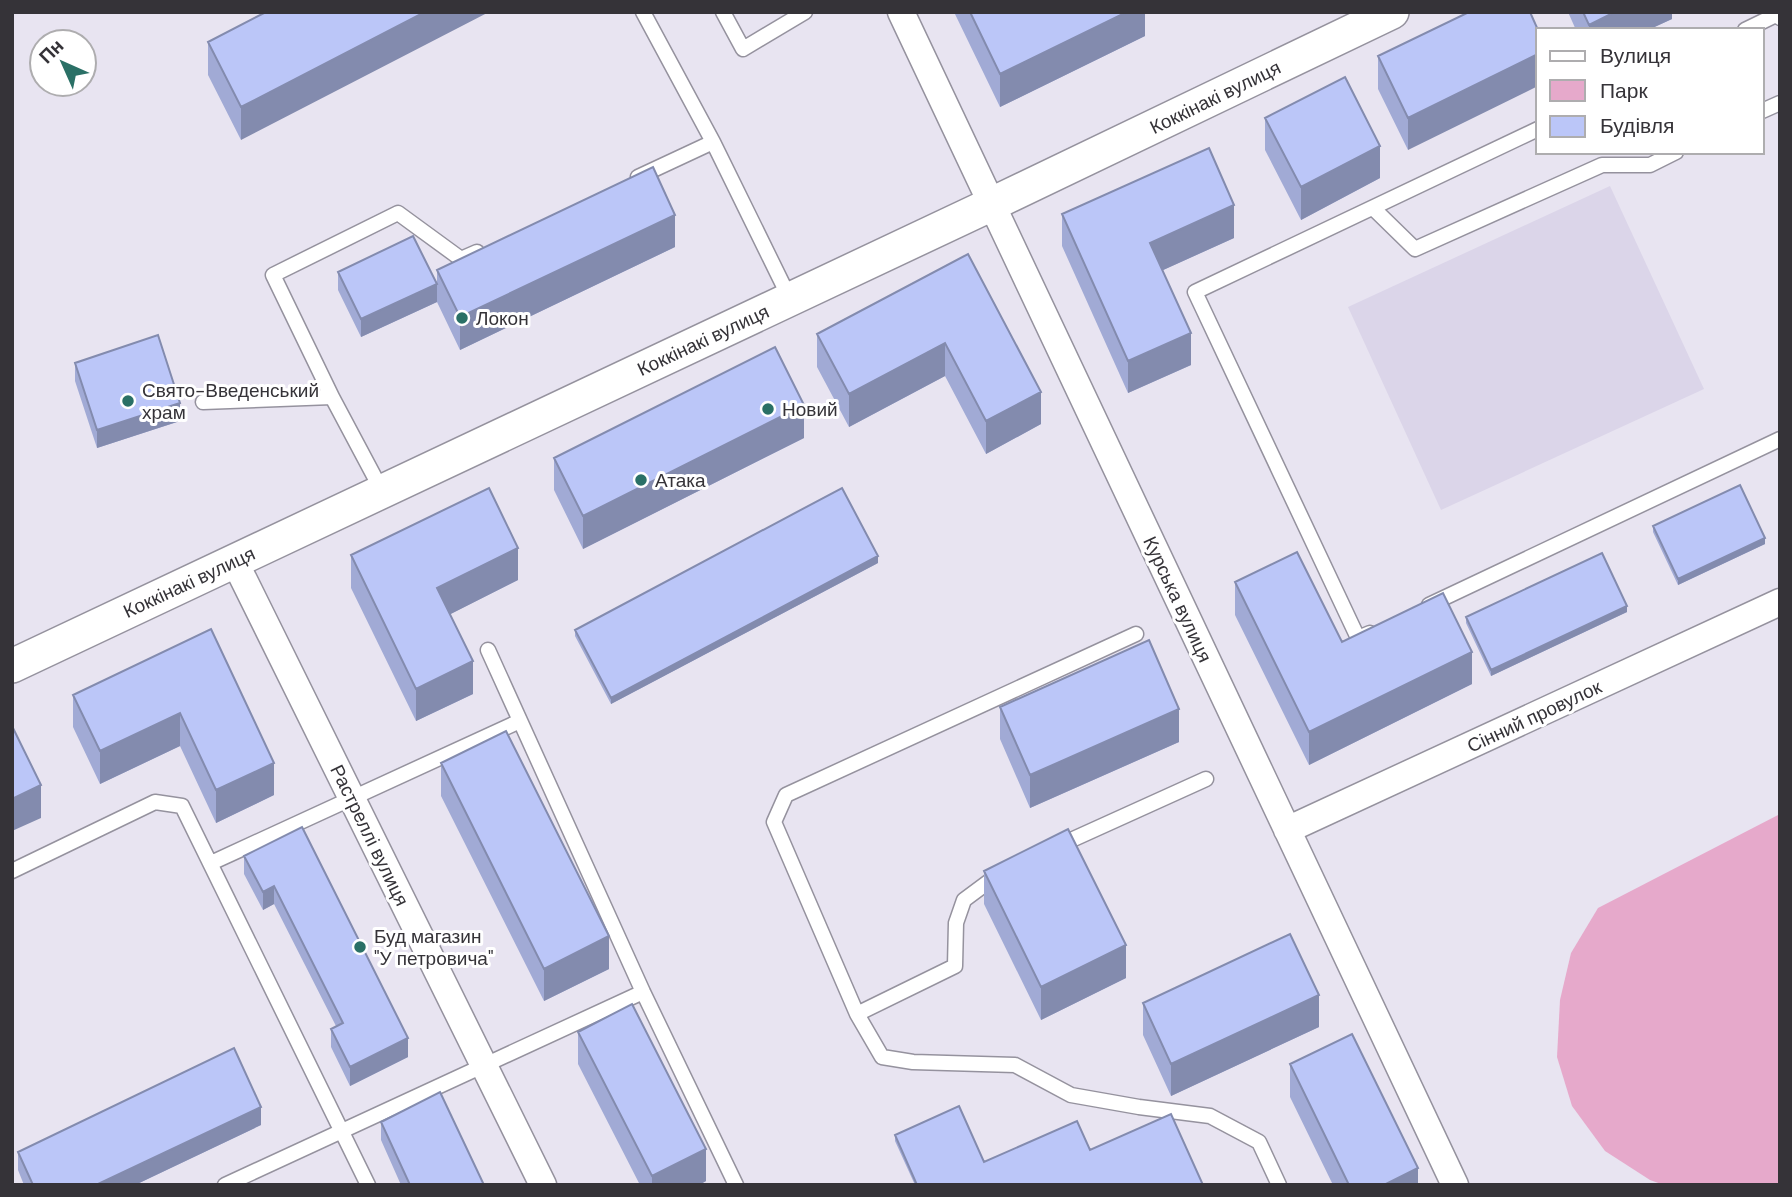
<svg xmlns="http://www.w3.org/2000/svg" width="1792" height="1197" viewBox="0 0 1792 1197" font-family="'DM Sans',sans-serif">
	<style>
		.built { fill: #dbd5e9 }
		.green { fill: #e6a9cb }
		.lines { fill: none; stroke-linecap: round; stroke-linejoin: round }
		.service-casing { stroke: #95929e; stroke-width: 17 }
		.minor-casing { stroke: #95929e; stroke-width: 29 }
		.tertiary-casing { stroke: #95929e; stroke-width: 36 }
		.service { stroke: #fff; stroke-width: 14 }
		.minor { stroke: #fff; stroke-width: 26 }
		.tertiary { stroke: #fff; stroke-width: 33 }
		.wall { fill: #a1aad5 }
		.shaded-wall { fill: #838bae }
		.building { fill: #bbc6f8; stroke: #838bae; stroke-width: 2 }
		.poi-dot { fill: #2a7066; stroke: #fff; stroke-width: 2.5 }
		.labels { text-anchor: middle; stroke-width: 6; stroke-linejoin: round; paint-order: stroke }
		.street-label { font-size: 19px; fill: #353338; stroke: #fff }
		.poi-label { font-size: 19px; fill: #353338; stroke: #fff; text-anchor: start }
	</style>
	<rect width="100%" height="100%" fill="#e8e4f1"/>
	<!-- built -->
	<path class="built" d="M1610,186L1704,389L1441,510L1348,307Z"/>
	<!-- green -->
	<path class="green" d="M1780,814V1182L1775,1185H1664L1650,1180L1605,1151L1572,1106L1557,1057L1560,1000L1571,953L1598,908Z"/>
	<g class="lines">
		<defs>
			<path id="service" d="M643,12L713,142L790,299
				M723,12L743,49L805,12
				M1745,30L1778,14L1780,18
				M1762,111L1780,103
				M638,177L713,142
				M1373,208L1415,249L1602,165H1650L1676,152
				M332,397L273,275L398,213L461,259L477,252
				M203,402L332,397L382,491
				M1429,605L1780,439
				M1370,633L1358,638L1195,292L1538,129
				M1136,634L786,795L774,822L857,1014L882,1057L913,1062L1015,1065L1071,1095L1139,1107L1210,1116L1259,1142L1279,1185
				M488,650L643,992L736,1185
				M1058,846L1206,779
				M211,863L520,721
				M12,871L155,802L182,806L368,1185
				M857,1014L955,966L956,923L964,900L999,874
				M225,1185L643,992"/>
			<path id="minor" d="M901,12L1455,1185
				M234,560L543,1185
				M1287,830L1780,602"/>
			<path id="tertiary" d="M12,666L992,204L1392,12"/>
		</defs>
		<!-- service casing -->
		<use href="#service" class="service-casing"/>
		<!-- minor casing -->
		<use href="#minor" class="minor-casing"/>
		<!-- tertiary casing -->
		<use href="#tertiary" class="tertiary-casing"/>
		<!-- service -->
		<use href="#service" class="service"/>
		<!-- minor -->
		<use href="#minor" class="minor"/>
		<!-- tertiary -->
		<use href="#tertiary" class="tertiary"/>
	</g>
	<!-- wall -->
	<path class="wall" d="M266,12L241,140L208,75V42Z
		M954,12H1145V36L1000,107Z
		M1469,12L1408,150L1378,89V56Z
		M1568,12H1672V19L1648,30H1576Z
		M1265,118L1380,178L1301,220L1265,150Z
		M1062,214L1234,238L1163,270L1191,365L1128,393L1062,246Z
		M675,247L460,350L437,302L361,337L338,290V272L437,284V270Z
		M968,254L1041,424L986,454L945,376L849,427L817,367V334Z
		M75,363L180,421L97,448L75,381Z
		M804,438L583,549L554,490V458Z
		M1653,526L1765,544L1678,585L1653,532Z
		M351,555L518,580L450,614L473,694L416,721L351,588Z
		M878,563L611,704L575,636V630Z
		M1235,582L1342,642L1472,684L1309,765L1235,615Z
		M1627,612L1491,676L1466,623V617Z
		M211,629L274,795L216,823L180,746L100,784L73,727V695Z
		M1000,707L1179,742L1030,808L1000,739Z
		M441,763L609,969L544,1001L441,796Z
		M302,827L408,1057L350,1086L331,1047V1029L336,1026L274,904L263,910L244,874V856Z
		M984,871L1126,978L1041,1020L984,904Z
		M1143,1003L1319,1027L1171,1096L1143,1035Z
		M578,1032L706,1181L699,1185H640L578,1064Z
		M1290,1064L1418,1185H1333L1290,1097Z
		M381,1122L484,1185H401L381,1140Z
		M261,1125L135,1185H24L18,1170V1152Z
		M895,1135L984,1162L1090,1150L1203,1185H915L895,1141Z"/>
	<!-- shaded-wall -->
	<path class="shaded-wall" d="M425,12H489L241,140V107Z
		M1127,12H1145V36L1000,107V74Z
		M1615,12H1672V19L1648,30H1589V25Z
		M1538,54V86L1408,150V118Z
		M1380,146V178L1301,220V187Z
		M1234,205V238L1150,276V243Z
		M675,215V247L460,350V317Z
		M437,284V302L361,337V319Z
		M1191,333V365L1128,393V361Z
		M945,343V376L849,427V394Z
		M1041,392V424L986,454V421Z
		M180,403V421L97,448V430Z
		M804,405V438L583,549V516Z
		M1765,538V544L1678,585V579Z
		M518,548V580L437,621V588Z
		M878,556V563L611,704V698Z
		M1627,606V612L1491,676V670Z
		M1472,652V684L1309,765V732Z
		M473,661V694L416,721V689Z
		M1179,709V742L1030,808V775Z
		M180,713V746L100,784V751Z
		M274,763V795L216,823V790Z
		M41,785V818L12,831V799Z
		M274,886V904L263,910V892Z
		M609,936V969L544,1001V969Z
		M1126,945V978L1041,1020V987Z
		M1319,995V1027L1171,1096V1064Z
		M408,1038V1057L350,1086V1067Z
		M261,1107V1125L135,1185H96Z
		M706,1149V1181L699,1185H652V1176Z
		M1418,1168V1185H1384Z"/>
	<!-- building -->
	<path class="building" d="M266,12H425L241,107L208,42Z
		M970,12H1127L1000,74Z
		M1469,12H1530L1538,30V54L1408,118L1378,56Z
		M1583,12H1615L1589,25Z
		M1345,77L1380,146L1301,187L1265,118Z
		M1209,148L1234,205L1150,243L1191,333L1128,361L1062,214Z
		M653,167L675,215L460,317L437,270Z
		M413,236L437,284L361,319L338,272Z
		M968,254L1041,392L986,421L945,343L849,394L817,334Z
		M158,335L180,403L97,430L75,363Z
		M775,347L804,405L583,516L554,458Z
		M1740,485L1765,538L1678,579L1653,526Z
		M489,488L518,548L437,588L473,661L416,689L351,555Z
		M842,488L878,556L611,698L575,630Z
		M1297,552L1342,642L1443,593L1472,652L1309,732L1235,582Z
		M1602,553L1627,606L1491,670L1466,617Z
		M211,629L274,763L216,790L180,713L100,751L73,695Z
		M1149,640L1179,709L1030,775L1000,707Z
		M12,726L41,785L12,799Z
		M506,731L609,936L544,969L441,763Z
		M302,827L408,1038L350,1067L331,1029L343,1023L274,886L263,892L244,856Z
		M1068,829L1126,945L1041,987L984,871Z
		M1290,934L1319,995L1171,1064L1143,1003Z
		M632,1004L706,1149L652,1176L578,1032Z
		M1352,1034L1418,1168L1384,1185H1349L1290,1064Z
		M234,1048L261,1107L96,1185H33L18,1152Z
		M440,1092L484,1185H410L381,1122Z
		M959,1106L984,1162L1077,1121L1090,1150L1171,1114L1203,1185H917L895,1135Z"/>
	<!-- markers -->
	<g class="poi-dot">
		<circle cx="462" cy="318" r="7"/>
		<circle cx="128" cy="401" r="7"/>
		<circle cx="768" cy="409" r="7"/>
		<circle cx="641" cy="480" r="7"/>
		<circle cx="360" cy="947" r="7"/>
	</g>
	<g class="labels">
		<!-- street labels -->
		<g class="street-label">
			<text transform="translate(1215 97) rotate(-26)" y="7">Коккінакі вулиця</text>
			<text transform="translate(703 340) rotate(-25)" y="7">Коккінакі вулиця</text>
			<text transform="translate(189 582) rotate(-25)" y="7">Коккінакі вулиця</text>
			<text transform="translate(1178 599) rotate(65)" y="7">Курська вулиця</text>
			<text transform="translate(1534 716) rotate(-25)" y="7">Сінний провулок</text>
			<text transform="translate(370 835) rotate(64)" y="7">Растреллі вулиця</text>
		</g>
		<!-- poi labels -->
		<g class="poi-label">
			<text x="476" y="325">Локон</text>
			<text x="142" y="397">Свято-Введенський<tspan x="142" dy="22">храм</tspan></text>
			<text x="782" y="416">Новий</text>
			<text x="655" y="487">Атака</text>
			<text x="374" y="943">Буд магазин<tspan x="374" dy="22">"У петровича"</tspan></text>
		</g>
	</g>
	<!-- border -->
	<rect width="1792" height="1197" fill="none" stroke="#353338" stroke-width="28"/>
	<!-- legend -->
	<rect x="1536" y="28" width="228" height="126" fill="#ffffff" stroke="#aeadaf" stroke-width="2"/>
	<rect x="1550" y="51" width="35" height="10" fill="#ffffff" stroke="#aeadaf" stroke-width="2"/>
	<text x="1600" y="63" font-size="21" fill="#353338">Вулиця</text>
	<rect x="1550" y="80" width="35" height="21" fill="#e6a9cb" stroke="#aeadaf" stroke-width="2"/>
	<text x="1600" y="98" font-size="21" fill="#353338">Парк</text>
	<rect x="1550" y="116" width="35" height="21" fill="#bbc6f8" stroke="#aeadaf" stroke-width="2"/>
	<text x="1600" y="133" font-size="21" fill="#353338">Будівля</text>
	<!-- north arrow -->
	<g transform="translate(63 63) rotate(315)"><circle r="33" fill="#ffffff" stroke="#aeadaf" stroke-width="2"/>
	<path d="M0-5L12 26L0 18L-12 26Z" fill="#2a7066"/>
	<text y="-10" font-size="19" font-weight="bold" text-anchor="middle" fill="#353338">Пн</text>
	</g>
</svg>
